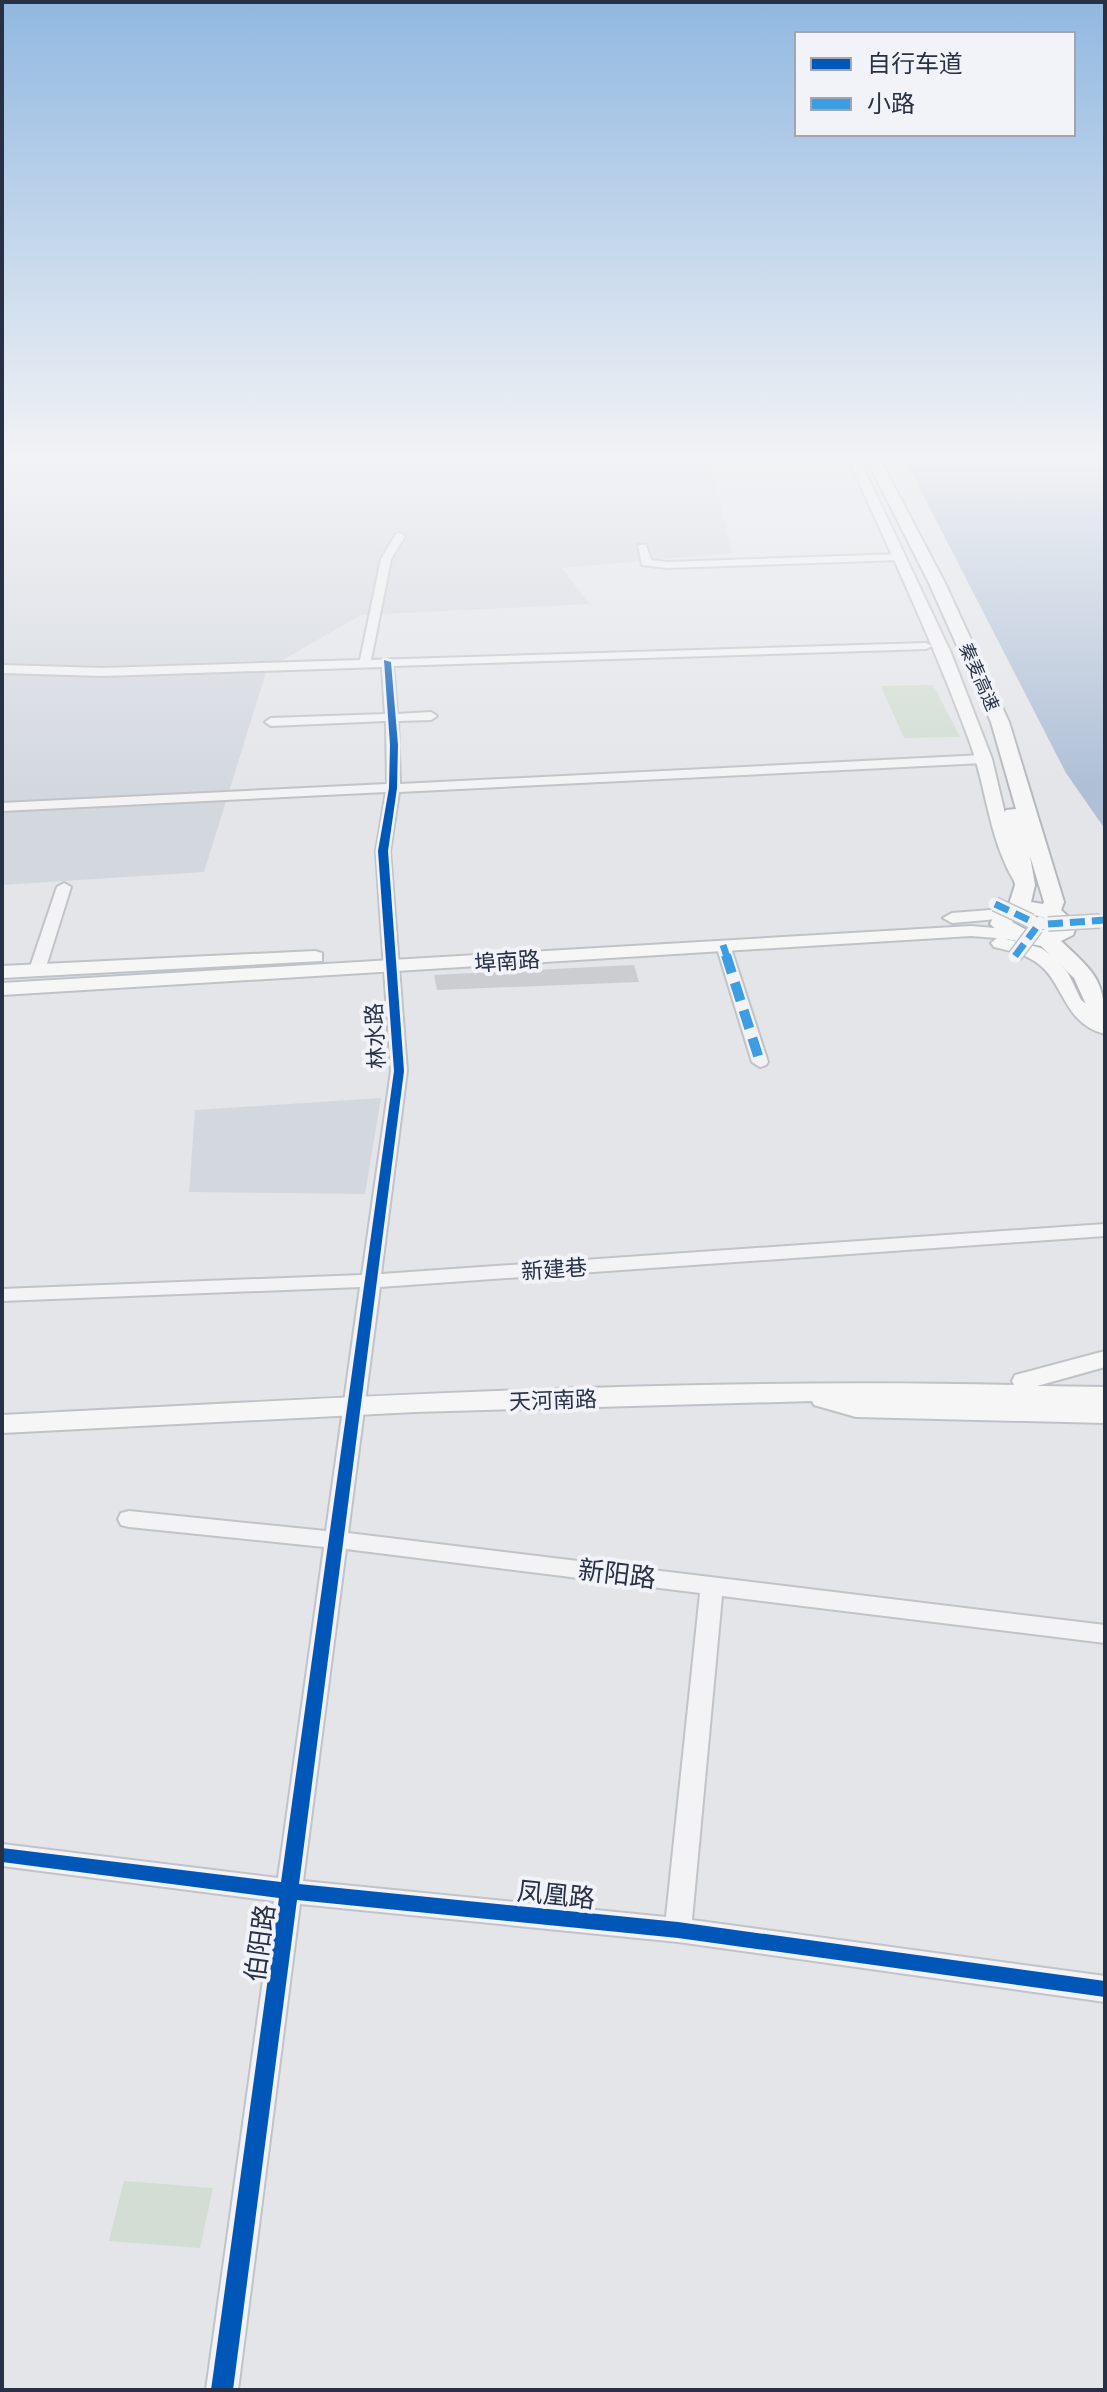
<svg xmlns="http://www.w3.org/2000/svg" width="1107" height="2392" viewBox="0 0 1107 2392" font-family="Signika,'Noto Sans SC',sans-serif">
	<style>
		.built { fill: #d3d8df }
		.green { fill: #d2ddd3 }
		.water { fill: #aebfd6 }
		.building { fill: #cbcdd1 }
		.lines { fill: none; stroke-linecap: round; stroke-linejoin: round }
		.minor-casing { stroke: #c1c3c7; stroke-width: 4 }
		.major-casing { stroke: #bfc2c7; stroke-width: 4 }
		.highway-casing { stroke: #b5b8be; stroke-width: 4 }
		.minor { fill: #f3f3f5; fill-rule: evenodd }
		.major { fill: #f6f6f7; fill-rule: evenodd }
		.highway { fill: #f6f6f7; fill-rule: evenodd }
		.minor-bridge-casing { stroke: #c1c3c7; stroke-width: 16; stroke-linecap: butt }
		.minor-bridge { stroke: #f3f3f5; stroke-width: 13 }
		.quiet-far1 { stroke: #3d9de3; stroke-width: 7; stroke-dasharray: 15 7; stroke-linecap: butt }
		.quiet { stroke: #3d9de3; stroke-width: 10; stroke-dasharray: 19 10; stroke-linecap: butt }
		.cycleway-casing { stroke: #f1f3f8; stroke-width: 5 }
		.cycleway { fill: #0057b8; fill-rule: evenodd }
		.labels { text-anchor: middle; stroke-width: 8; stroke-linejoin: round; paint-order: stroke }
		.far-street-label { font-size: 18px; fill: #273044; stroke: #f1f3f8 }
		.street-label { font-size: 22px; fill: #273044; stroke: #f1f3f8 }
		.near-street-label { font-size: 26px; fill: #273044; stroke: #f1f3f8 }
	</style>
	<rect width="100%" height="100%" fill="#e3e5e9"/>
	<!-- built -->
	<path class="built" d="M2,454H708L732,553L562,568L589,604L361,615L267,669L204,872L2,885Z
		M381,1098L365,1194L189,1192L195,1110Z"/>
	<!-- green -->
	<path class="green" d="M933,685L960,737L904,738L881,686Z
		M124,2181L213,2188L200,2248L109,2241Z"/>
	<!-- water -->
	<path class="water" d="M902,454H1018L1044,490L1019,454H1105V829L1066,773Z"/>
	<!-- building -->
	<path class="building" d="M634,965L639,982L437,990L434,975Z"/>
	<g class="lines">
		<defs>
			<path id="minor" d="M2,454H8L2,460Z
				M400,533L405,536L391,559L371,660L926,643L932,646L926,649L393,666L397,714L431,712L437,716L431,720L398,721L400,784L984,755L990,759L984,763L399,792L390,851L407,1071L381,1274L1105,1224V1236L380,1287L348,1533L1105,1625V1643L722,1596L692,1920L1105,1976V2002L678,1942L300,1904L238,2390H206L274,1901L2,1866V1844L278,1878L324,1547L129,1527L121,1525L118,1519L121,1513L129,1511L326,1531L360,1287L2,1301V1289L362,1275L391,1071L376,851L386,792L2,811V803L387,784L386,721L271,726L265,722L271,718L385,714L382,667L103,676L2,673V665L103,668L360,660L381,559L396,534ZM346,1549L700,1593L666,1917L303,1881Z
				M638,545H646L651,560L667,562L899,554L904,557L899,560L667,568L642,565Z
				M64,883L71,887L45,970L37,975L32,973L29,970L57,887Z
				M1040,916L1055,924L1052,930L1030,928L1023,924Z
				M723,941L730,945L768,1062L766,1065L760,1067L752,1062L716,945Z"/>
			<path id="major" d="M846,454H857L951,653L992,759L1014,852L1034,885L1031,889H1019C988,842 988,791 969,740C933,642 889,549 846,454Z
				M1003,909L1012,914L1009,918L952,923L943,918L952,913Z
				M971,926L1019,930V938L1006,939L1041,948L1055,958L1068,973L1081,1000L1105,1018V1034C1065,1024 1064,985 1041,966C1027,954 1011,951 994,947L991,943L997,938L971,936L2,995V983Z
				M315,951L322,953V961L2,978V966Z
				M1105,1351V1367L1037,1386L1105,1387V1405L925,1401L1105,1405V1423L856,1417L814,1405L812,1401L415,1412L2,1433V1415C339,1398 677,1377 1014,1385L1012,1381L1015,1375Z"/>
			<path id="highway" d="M864,454H877L945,583L1009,722L1064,902L1061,910L1077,925L1073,935L1061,941C1096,974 1105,980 1105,1029L1094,1022L1074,978L1041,946L1007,939L990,924L994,915L1009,904L1015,885L1003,814L1006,810L1016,809L991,722L929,583ZM1030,856L1044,902L1043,904L1031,902L1035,885ZM1029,914L1043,917L1055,927L1032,933L1012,922L1018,916Z"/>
		</defs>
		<!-- minor casing -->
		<use href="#minor" class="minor-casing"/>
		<!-- major casing -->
		<use href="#major" class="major-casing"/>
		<!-- highway casing -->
		<use href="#highway" class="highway-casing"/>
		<!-- minor -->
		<use href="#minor" class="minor"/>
		<!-- major -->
		<use href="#major" class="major"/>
		<!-- highway -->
		<use href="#highway" class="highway"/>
		<defs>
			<path id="minor-bridge" d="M995,904L1031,921
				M1048,924L1100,921
				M1015,956L1036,928"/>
		</defs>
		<!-- minor-bridge casing -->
		<use href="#minor-bridge" class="minor-bridge-casing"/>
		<!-- minor-bridge -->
		<use href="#minor-bridge" class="minor-bridge"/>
		<!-- quiet-far1 -->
		<path class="quiet-far1" d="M995,904L1031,921
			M1048,924L1105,920
			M723,945L727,957
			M1015,956L1036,928"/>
		<!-- quiet -->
		<path class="quiet" d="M726,955L760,1062"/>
		<defs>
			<path id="cycleway" d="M384,660L391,662L398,745L397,788L388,851L404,1071L299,1884L678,1922L1105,1981V1997L678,1938L297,1900L233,2390H211L279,1898L2,1862V1848L281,1882L394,1071L378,851L389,788L390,745Z"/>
		</defs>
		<!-- cycleway casing -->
		<use href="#cycleway" class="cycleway-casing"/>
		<!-- cycleway -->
		<use href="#cycleway" class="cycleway"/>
	</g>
	<!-- sky -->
	<linearGradient id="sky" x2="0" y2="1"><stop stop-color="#91b8e1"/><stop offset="0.58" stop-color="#f2f3f5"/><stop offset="1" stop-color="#f2f3f5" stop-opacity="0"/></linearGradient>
	<rect width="1107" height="789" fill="url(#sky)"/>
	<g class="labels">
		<!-- far-street labels -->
		<g class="far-street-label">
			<text transform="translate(979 677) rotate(66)" y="6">秦麦高速</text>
		</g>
		<!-- street labels -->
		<g class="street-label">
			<text transform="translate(507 961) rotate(-4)" y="8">埠南路</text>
			<text transform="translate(375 1036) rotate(-93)" y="8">林水路</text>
			<text transform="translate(554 1269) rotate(-4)" y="8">新建巷</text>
			<text transform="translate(553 1400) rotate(-2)" y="8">天河南路</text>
		</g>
		<!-- near-street labels -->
		<g class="near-street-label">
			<text transform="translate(617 1574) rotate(7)" y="9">新阳路</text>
			<text transform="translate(556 1895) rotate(6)" y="9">凤凰路</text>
			<text transform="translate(260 1943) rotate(-82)" y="9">伯阳路</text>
		</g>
	</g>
	<!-- border -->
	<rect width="1107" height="2392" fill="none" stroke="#273044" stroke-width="8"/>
	<!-- legend -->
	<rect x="795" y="32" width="280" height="104" fill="#f1f3f8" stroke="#a0a5b0" stroke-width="2"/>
	<rect x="811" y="58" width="40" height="12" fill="#0057b8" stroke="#a0a5b0" stroke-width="2"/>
	<text x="867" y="72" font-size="24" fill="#273044">自行车道</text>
	<rect x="811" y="98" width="40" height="12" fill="#3d9de3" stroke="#a0a5b0" stroke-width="2"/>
	<text x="867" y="112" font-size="24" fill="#273044">小路</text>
</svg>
